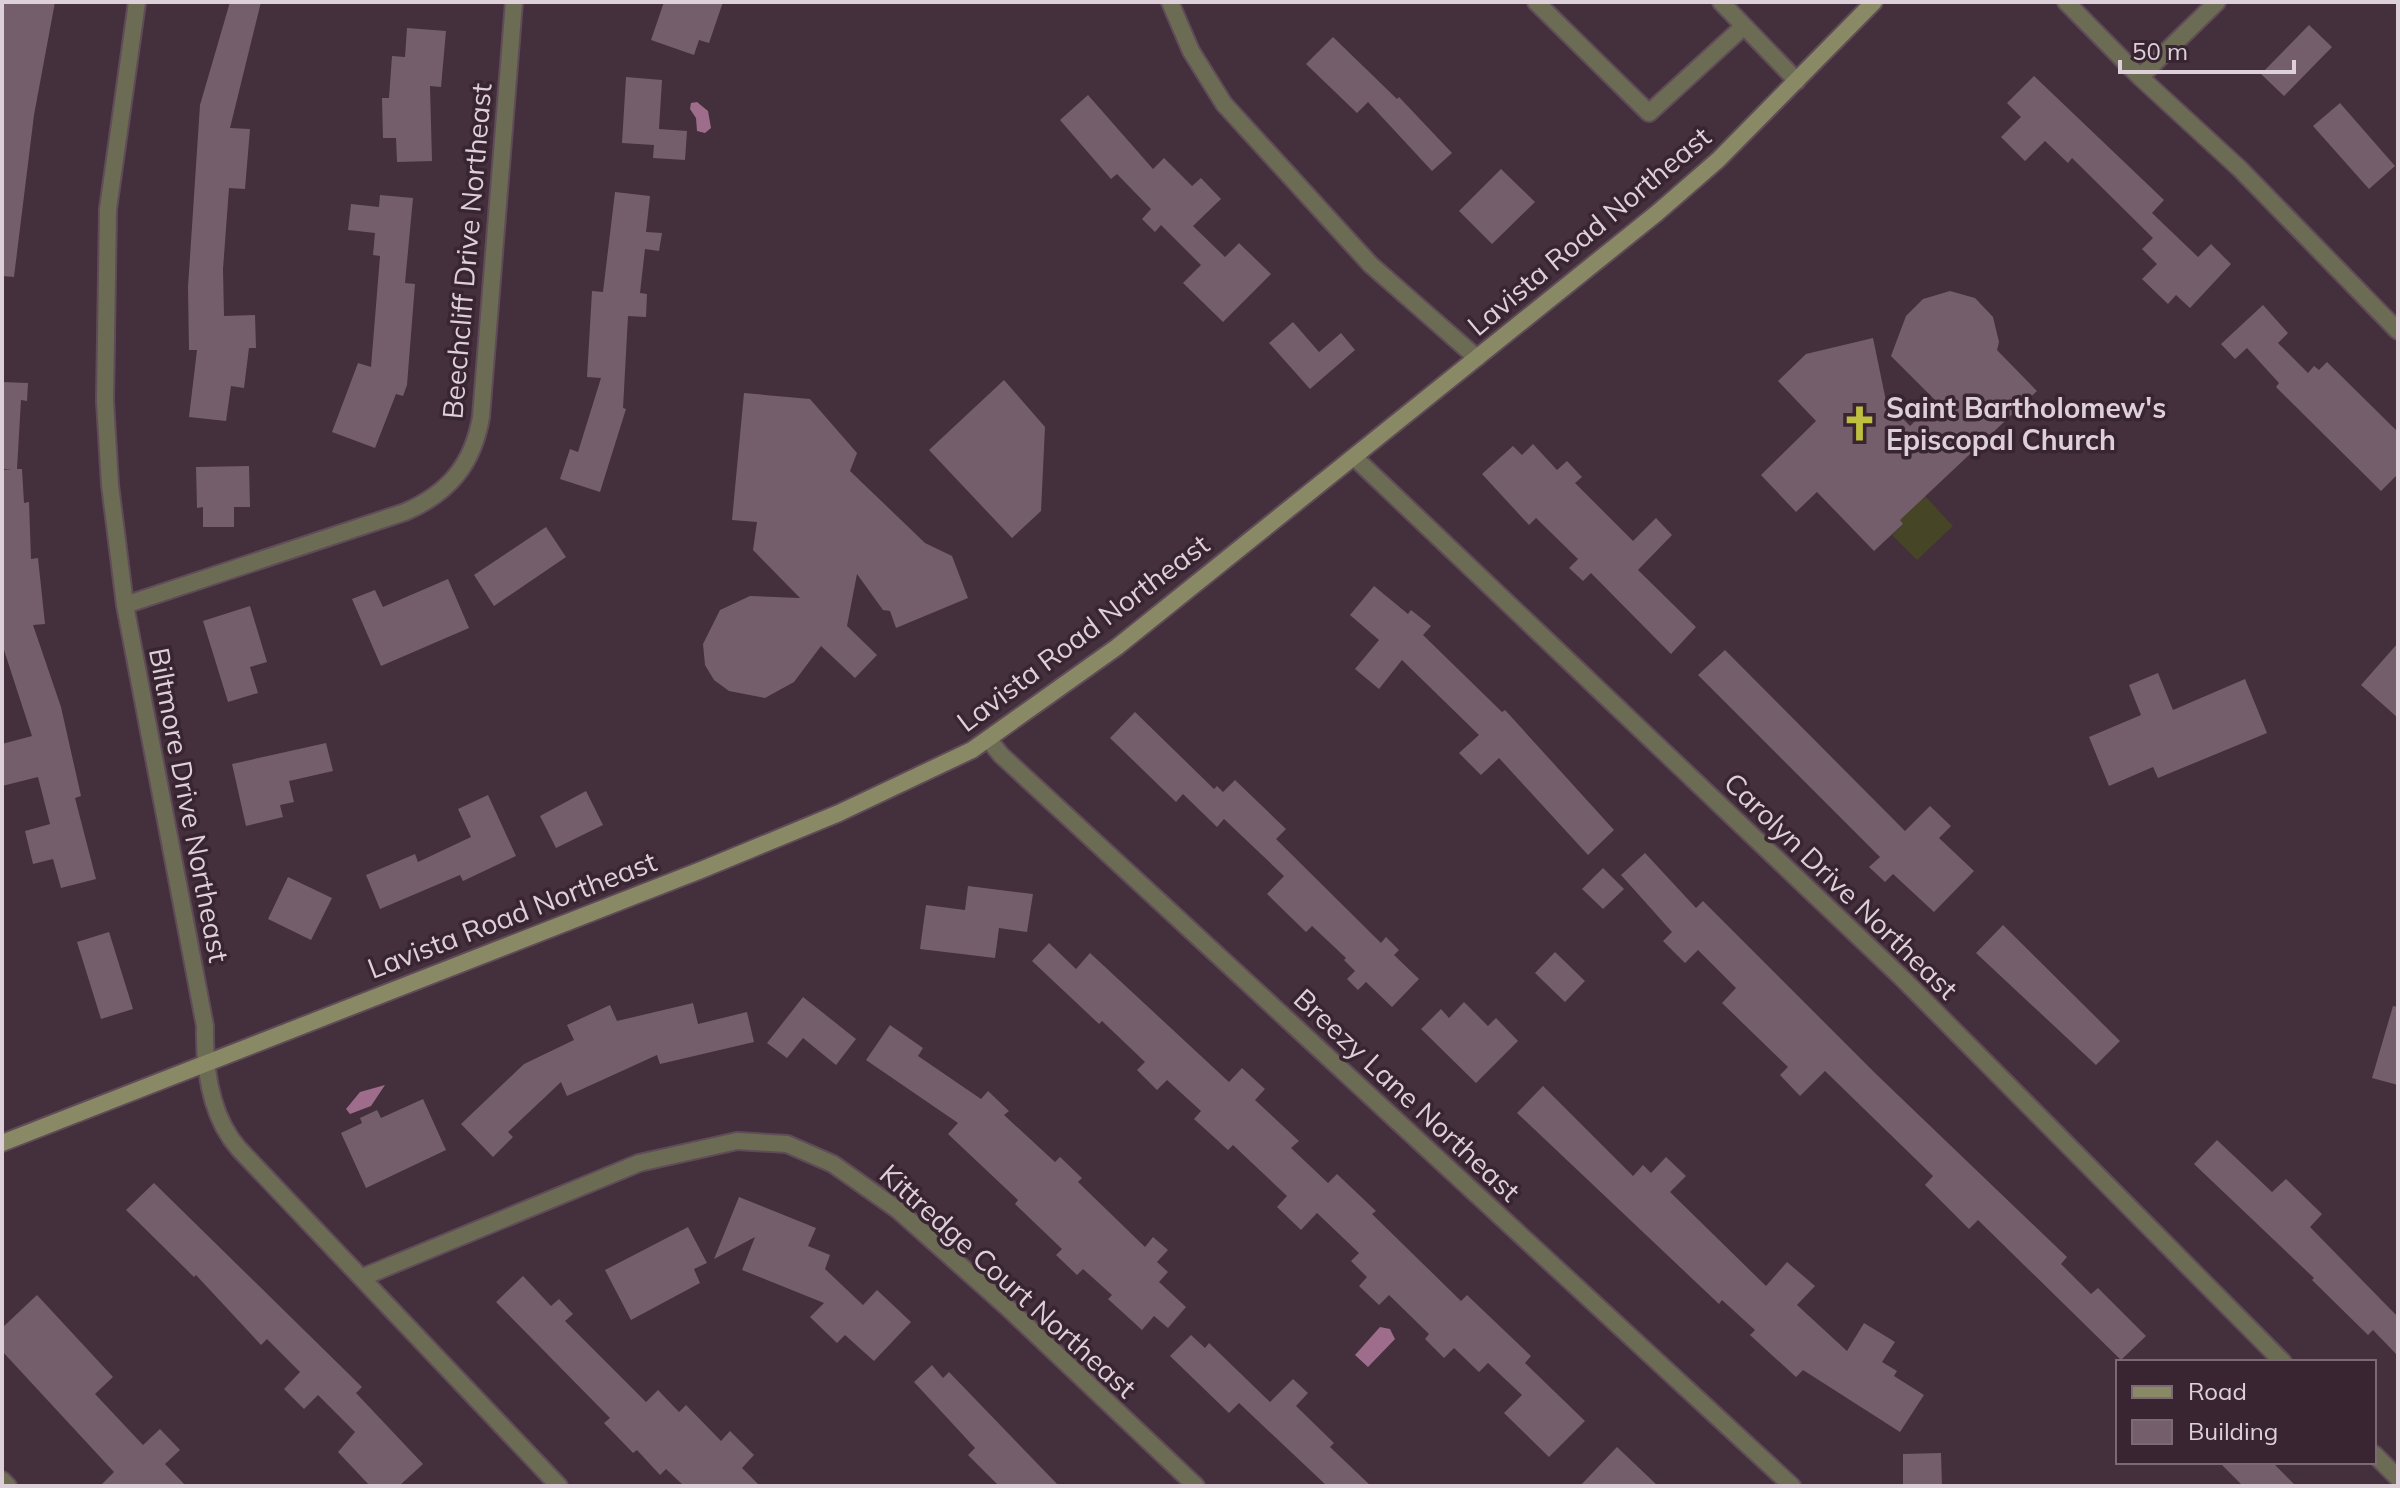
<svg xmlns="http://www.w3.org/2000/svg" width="2400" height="1488" viewBox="0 0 2400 1488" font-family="Mulish,sans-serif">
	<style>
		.green { fill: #464526 }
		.water { fill: #9e6d8c }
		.building { fill: #755e6c }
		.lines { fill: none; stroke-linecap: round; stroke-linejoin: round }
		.minor-casing { stroke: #604c58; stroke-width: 20 }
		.secondary-casing { stroke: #604c58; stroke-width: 20 }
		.minor { stroke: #6c6c55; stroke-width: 16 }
		.secondary { stroke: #898966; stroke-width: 16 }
		.labels { text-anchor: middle; stroke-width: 7; stroke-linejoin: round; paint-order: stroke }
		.street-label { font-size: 28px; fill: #ddd0d8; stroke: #392532 }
		.poi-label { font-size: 28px; font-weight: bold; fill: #ddd0d8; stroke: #392532; text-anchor: start }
	</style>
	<rect width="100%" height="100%" fill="#442f3c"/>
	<!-- green -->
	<path class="green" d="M1925,496L1953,526L1917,560L1892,535L1903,524L1892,512Z"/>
	<!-- water -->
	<path class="water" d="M697,102L708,111L711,128L705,133L697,131L696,118L690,109L691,103Z
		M385,1085L371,1106L350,1114L346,1109L360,1092Z
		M1380,1327L1390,1329L1395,1339L1368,1367L1355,1355Z"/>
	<!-- building -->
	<path class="building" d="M2,2H55L34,115L14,277L2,276Z
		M230,2H261L230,128L250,129L245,189L229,188L223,269L224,316L255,315L256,348H249L244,388L231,386L226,421L189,417L197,350H189L188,287L200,105Z
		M664,2H723L709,43L699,40L694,55L651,40Z
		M2309,25L2332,47L2284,96L2261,74Z
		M407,28L446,31L441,87L430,86L432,161L397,162L396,138H383L382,98H389L392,56L405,57Z
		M1333,37L1397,99L1399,97L1452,153L1432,171L1368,102L1357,113L1306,64Z
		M2034,76L2164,200L2152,213L2198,257L2211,244L2231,264L2190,308L2176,295L2168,304L2142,279L2157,264L2142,249L2153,238L2072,158L2068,163L2045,141L2025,161L2001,137L2021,117L2007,103Z
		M626,77L662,80L659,129L687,131L685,160L653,158L654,145L622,143Z
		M1088,95L1153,169L1164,158L1192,186L1201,178L1221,199L1193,226L1225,257L1239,243L1271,274L1223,322L1183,283L1201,265L1161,225L1155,232L1142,219L1151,209L1117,174L1111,179L1060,120Z
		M2340,103L2395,166L2369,189L2313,126Z
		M1501,169L1535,202L1492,244L1459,211Z
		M615,192L650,196L646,232L662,233L659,251L645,249L640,293L647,294L646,317L628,316L623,408L626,409L600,492L560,479L570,449L578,452L601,378L587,377L592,291L603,292Z
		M380,195L413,198L405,283L415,284L407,385L403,396L396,394L375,448L332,432L358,363L371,367L380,256L373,255L375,233L348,230L351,204L379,207Z
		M1950,291L1975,298L1993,317L1999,342L1997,350L2037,391L1900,520L1903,524L1874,551L1817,492L1796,512L1761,475L1816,421L1778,381L1806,354L1873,338L1886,401L1910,426L1936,401L1891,356L1906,316L1923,299Z
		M2263,305L2288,333L2278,343L2308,373L2314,366L2319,370L2327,362L2398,432V474L2381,491L2276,387L2279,383L2247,348L2235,359L2221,344Z
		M1293,322L1319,352L1341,333L1355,350L1310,389L1269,343Z
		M1004,380L1045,427L1041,511L1012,538L929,450Z
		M2,382L28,383L27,401L21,400L17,469H22L24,503L29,502L31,559L38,558L45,624L33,625L61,707L81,796L75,798L96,879L61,888L53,859L33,864L25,831L50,824L38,777L2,786V744L32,736L2,644V470H12L2,469Z
		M744,393L810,399L857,453L850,471L925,543L952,556L968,598L896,628L890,611L883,610L857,574L847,626L877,655L855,678L821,646L794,682L765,698L729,691L714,680L705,665L703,644L720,610L750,596L800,598L753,550L757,522L732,520Z
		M1533,444L1557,470L1567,461L1582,477L1575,483L1633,541L1656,518L1672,535L1638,570L1696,627L1671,654L1591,573L1583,581L1569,568L1578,559L1536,518L1529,525L1482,474L1513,446L1522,455Z
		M249,466L250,507H234V527H203V507L197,508L196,467Z
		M546,527L566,557L494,606L474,575Z
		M448,579L469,628L381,666L352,599L375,590L383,607Z
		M1374,586L1408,614L1411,610L1431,626L1423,635L1502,712L1505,710L1614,830L1588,855L1499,758L1481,775L1459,753L1479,735L1402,660L1379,689L1355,669L1379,640L1350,615Z
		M250,606L267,662L250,667L258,693L228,702L203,621Z
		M2398,643V718L2361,685Z
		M1725,650L1905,831L1930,806L1951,826L1939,838L1974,871L1934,912L1893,874L1885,882L1869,867L1880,857L1698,675Z
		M2158,673L2173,710L2245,679L2267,733L2158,778L2153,767L2109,786L2089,737L2141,715L2129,685Z
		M1135,712L1214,789L1217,786L1223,792L1235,780L1286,829L1276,839L1381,943L1386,937L1399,950L1394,955L1419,979L1392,1007L1366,982L1358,990L1347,979L1355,971L1344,960L1346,958L1312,926L1306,932L1267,894L1284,876L1224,819L1217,827L1183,794L1176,802L1110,738Z
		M326,743L333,771L289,781L294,802L280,805L283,817L246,826L232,764Z
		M586,791L603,825L556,848L540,816Z
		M488,795L516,856L463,881L460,875L380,909L366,875L415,854L418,862L471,837L458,809Z
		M1645,853L1696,908L1703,901L1876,1074L2067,1257L2061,1264L2091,1294L2098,1288L2146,1336L2121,1360L1978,1220L1969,1229L1925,1185L1933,1176L1825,1071L1800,1096L1780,1075L1788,1067L1722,1003L1736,988L1698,950L1685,963L1663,941L1672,932L1621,875Z
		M1603,868L1624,889L1603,909L1582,889Z
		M288,877L332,898L311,940L268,919Z
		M968,886L1033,894L1027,932L999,928L995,958L920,949L926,905L965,910Z
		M2003,925L2120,1041L2096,1065L1976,953Z
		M109,932L133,1009L101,1019L77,942Z
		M1049,943L1076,969L1090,953L1229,1082L1242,1068L1265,1089L1255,1100L1299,1141L1291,1148L1328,1183L1337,1174L1376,1211L1372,1214L1461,1301L1467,1295L1531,1356L1525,1363L1585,1421L1549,1457L1504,1413L1522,1395L1488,1363L1479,1372L1454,1348L1444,1358L1425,1339L1429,1334L1389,1295L1379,1305L1359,1286L1367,1277L1351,1261L1359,1253L1317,1213L1301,1230L1277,1207L1287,1196L1233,1145L1228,1150L1194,1119L1201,1111L1167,1080L1157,1090L1137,1070L1145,1062L1102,1021L1099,1024L1032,961Z
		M1555,952L1585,981L1565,1002L1535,973Z
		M803,997L856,1039L836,1065L803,1038L787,1058L767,1043Z
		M1464,1002L1488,1026L1496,1018L1518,1041L1476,1083L1421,1029L1441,1009L1449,1018Z
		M693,1003L698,1024L747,1012L754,1042L660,1064L657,1055L567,1096L561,1082L508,1132L513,1137L493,1157L461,1124L524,1064L574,1040L567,1025L610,1005L617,1021Z
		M2393,1006L2398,1007V1085L2372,1078Z
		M890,1025L923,1048L918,1056L981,1099L988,1091L1009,1111L1004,1115L1055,1162L1060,1157L1082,1178L1078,1182L1145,1247L1153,1237L1168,1250L1157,1262L1168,1272L1159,1282L1186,1307L1168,1328L1154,1316L1142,1330L1108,1299L1112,1295L1083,1269L1077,1275L1056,1255L1062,1249L1015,1204L1018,1200L948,1134L958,1123L866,1060Z
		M1543,1086L1633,1176L1643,1165L1651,1173L1666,1157L1686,1176L1670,1192L1766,1286L1787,1262L1815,1286L1797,1305L1847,1351L1864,1323L1895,1342L1882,1362L1897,1371L1894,1376L1924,1395L1900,1432L1803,1370L1796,1377L1750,1335L1755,1330L1722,1300L1719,1304L1517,1113Z
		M423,1099L446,1150L366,1188L341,1133L362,1123L360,1118L377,1110L381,1118Z
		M2217,1140L2272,1192L2286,1179L2322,1214L2310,1227L2398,1317V1356L2373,1330L2368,1335L2312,1280L2314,1278L2194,1164Z
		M154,1183L362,1387L356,1393L423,1464L399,1486H370L338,1452L355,1432L318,1395L304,1409L284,1389L300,1372L267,1339L261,1345L196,1275L194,1277L126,1210Z
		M739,1197L816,1228L808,1246L830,1255L825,1269L863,1305L877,1290L911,1322L874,1361L845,1335L837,1343L810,1317L824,1303L742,1270L755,1237L714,1259Z
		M688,1227L707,1263L694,1269L700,1283L631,1320L605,1270Z
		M523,1276L551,1306L559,1299L573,1314L565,1321L646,1402L658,1390L679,1412L686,1405L721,1441L730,1431L754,1455L742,1468L760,1486H684L666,1469L660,1475L637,1450L633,1453L604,1423L610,1418L496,1302Z
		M37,1295L113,1377L95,1394L143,1445L160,1429L180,1450L165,1464L186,1486H100L114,1472L2,1351V1328Z
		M1191,1335L1205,1348L1209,1343L1270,1402L1293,1379L1308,1393L1296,1406L1334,1443L1330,1447L1371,1486H1327L1239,1403L1229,1413L1170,1356Z
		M932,1365L943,1378L949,1372L1059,1486H999L968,1455L975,1448L914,1382Z
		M1617,1447L1658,1486H1580Z
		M1941,1453L1942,1486H1903V1454Z
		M2219,1462H2272L2296,1486H2243Z"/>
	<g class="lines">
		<defs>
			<path id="minor" d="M137,2L108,209L105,401L110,485L125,605L205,1026C204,1069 211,1117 239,1149L559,1486
				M1170,2L1191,51L1224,104L1371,265L1477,358
				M1536,2L1649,113L1743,27
				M1721,2L1797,81
				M2066,2L2140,77L2240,169L2398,331
				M2140,77L2217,2
				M1354,457L1902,978L2283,1362
				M125,605L405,512C449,493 473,464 481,417L514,2
				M989,740L1001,755L1792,1486
				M363,1277L639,1163L737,1141L787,1144L833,1164L898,1210L1007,1307L1196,1486
				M2374,1454L2398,1478
				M2,1480L8,1486"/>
			<path id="secondary" d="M2,1143L701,870L839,813L972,750L1117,647L1657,213L1718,160L1874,2"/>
		</defs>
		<!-- minor casing -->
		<use href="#minor" class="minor-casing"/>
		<!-- secondary casing -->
		<use href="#secondary" class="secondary-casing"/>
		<!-- minor -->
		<use href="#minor" class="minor"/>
		<!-- secondary -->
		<use href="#secondary" class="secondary"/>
	</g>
	<!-- icons -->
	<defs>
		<symbol id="church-bare" viewBox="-9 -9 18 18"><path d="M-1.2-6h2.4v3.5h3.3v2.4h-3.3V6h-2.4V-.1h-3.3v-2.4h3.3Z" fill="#c0be40" stroke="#392532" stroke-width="2.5" paint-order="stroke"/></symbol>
	</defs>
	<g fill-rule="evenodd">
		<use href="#church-bare" x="1834" y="398" width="51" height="51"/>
	</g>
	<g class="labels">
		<!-- street labels -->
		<g class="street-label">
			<text transform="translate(1589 231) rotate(-40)" y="10">Lavista Road Northeast</text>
			<text transform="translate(467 251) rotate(-85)" y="10">Beechcliff Drive Northeast</text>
			<text transform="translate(1083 633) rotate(-37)" y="10">Lavista Road Northeast</text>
			<text transform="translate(189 805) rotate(79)" y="10">Biltmore Drive Northeast</text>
			<text transform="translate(1841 886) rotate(44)" y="10">Carolyn Drive Northeast</text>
			<text transform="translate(512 915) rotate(-21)" y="10">Lavista Road Northeast</text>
			<text transform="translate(1407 1095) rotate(43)" y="10">Breezy Lane Northeast</text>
			<text transform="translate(1008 1281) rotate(42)" y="10">Kittredge Court Northeast</text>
		</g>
		<!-- poi labels -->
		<g class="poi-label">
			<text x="1886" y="418">Saint Bartholomew's<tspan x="1886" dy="32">Episcopal Church</tspan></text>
		</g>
	</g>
	<!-- border -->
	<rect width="2400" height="1488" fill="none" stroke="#ddd0d8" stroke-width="8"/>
	<!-- legend -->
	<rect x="2116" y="1360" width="260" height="104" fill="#392532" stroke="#7b6974" stroke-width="2"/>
	<rect x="2132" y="1386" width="40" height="12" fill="#898966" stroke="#7b6974" stroke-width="2"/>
	<text x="2188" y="1400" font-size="24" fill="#ddd0d8">Road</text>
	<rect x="2132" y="1420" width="40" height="24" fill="#755e6c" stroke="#7b6974" stroke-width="2"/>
	<text x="2188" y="1440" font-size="24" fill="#ddd0d8">Building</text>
	<!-- scale -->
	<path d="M2120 60v12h174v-12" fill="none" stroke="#ddd0d8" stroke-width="4"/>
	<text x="2132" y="60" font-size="24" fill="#ddd0d8" stroke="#392532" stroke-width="6" paint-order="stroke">50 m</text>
</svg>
